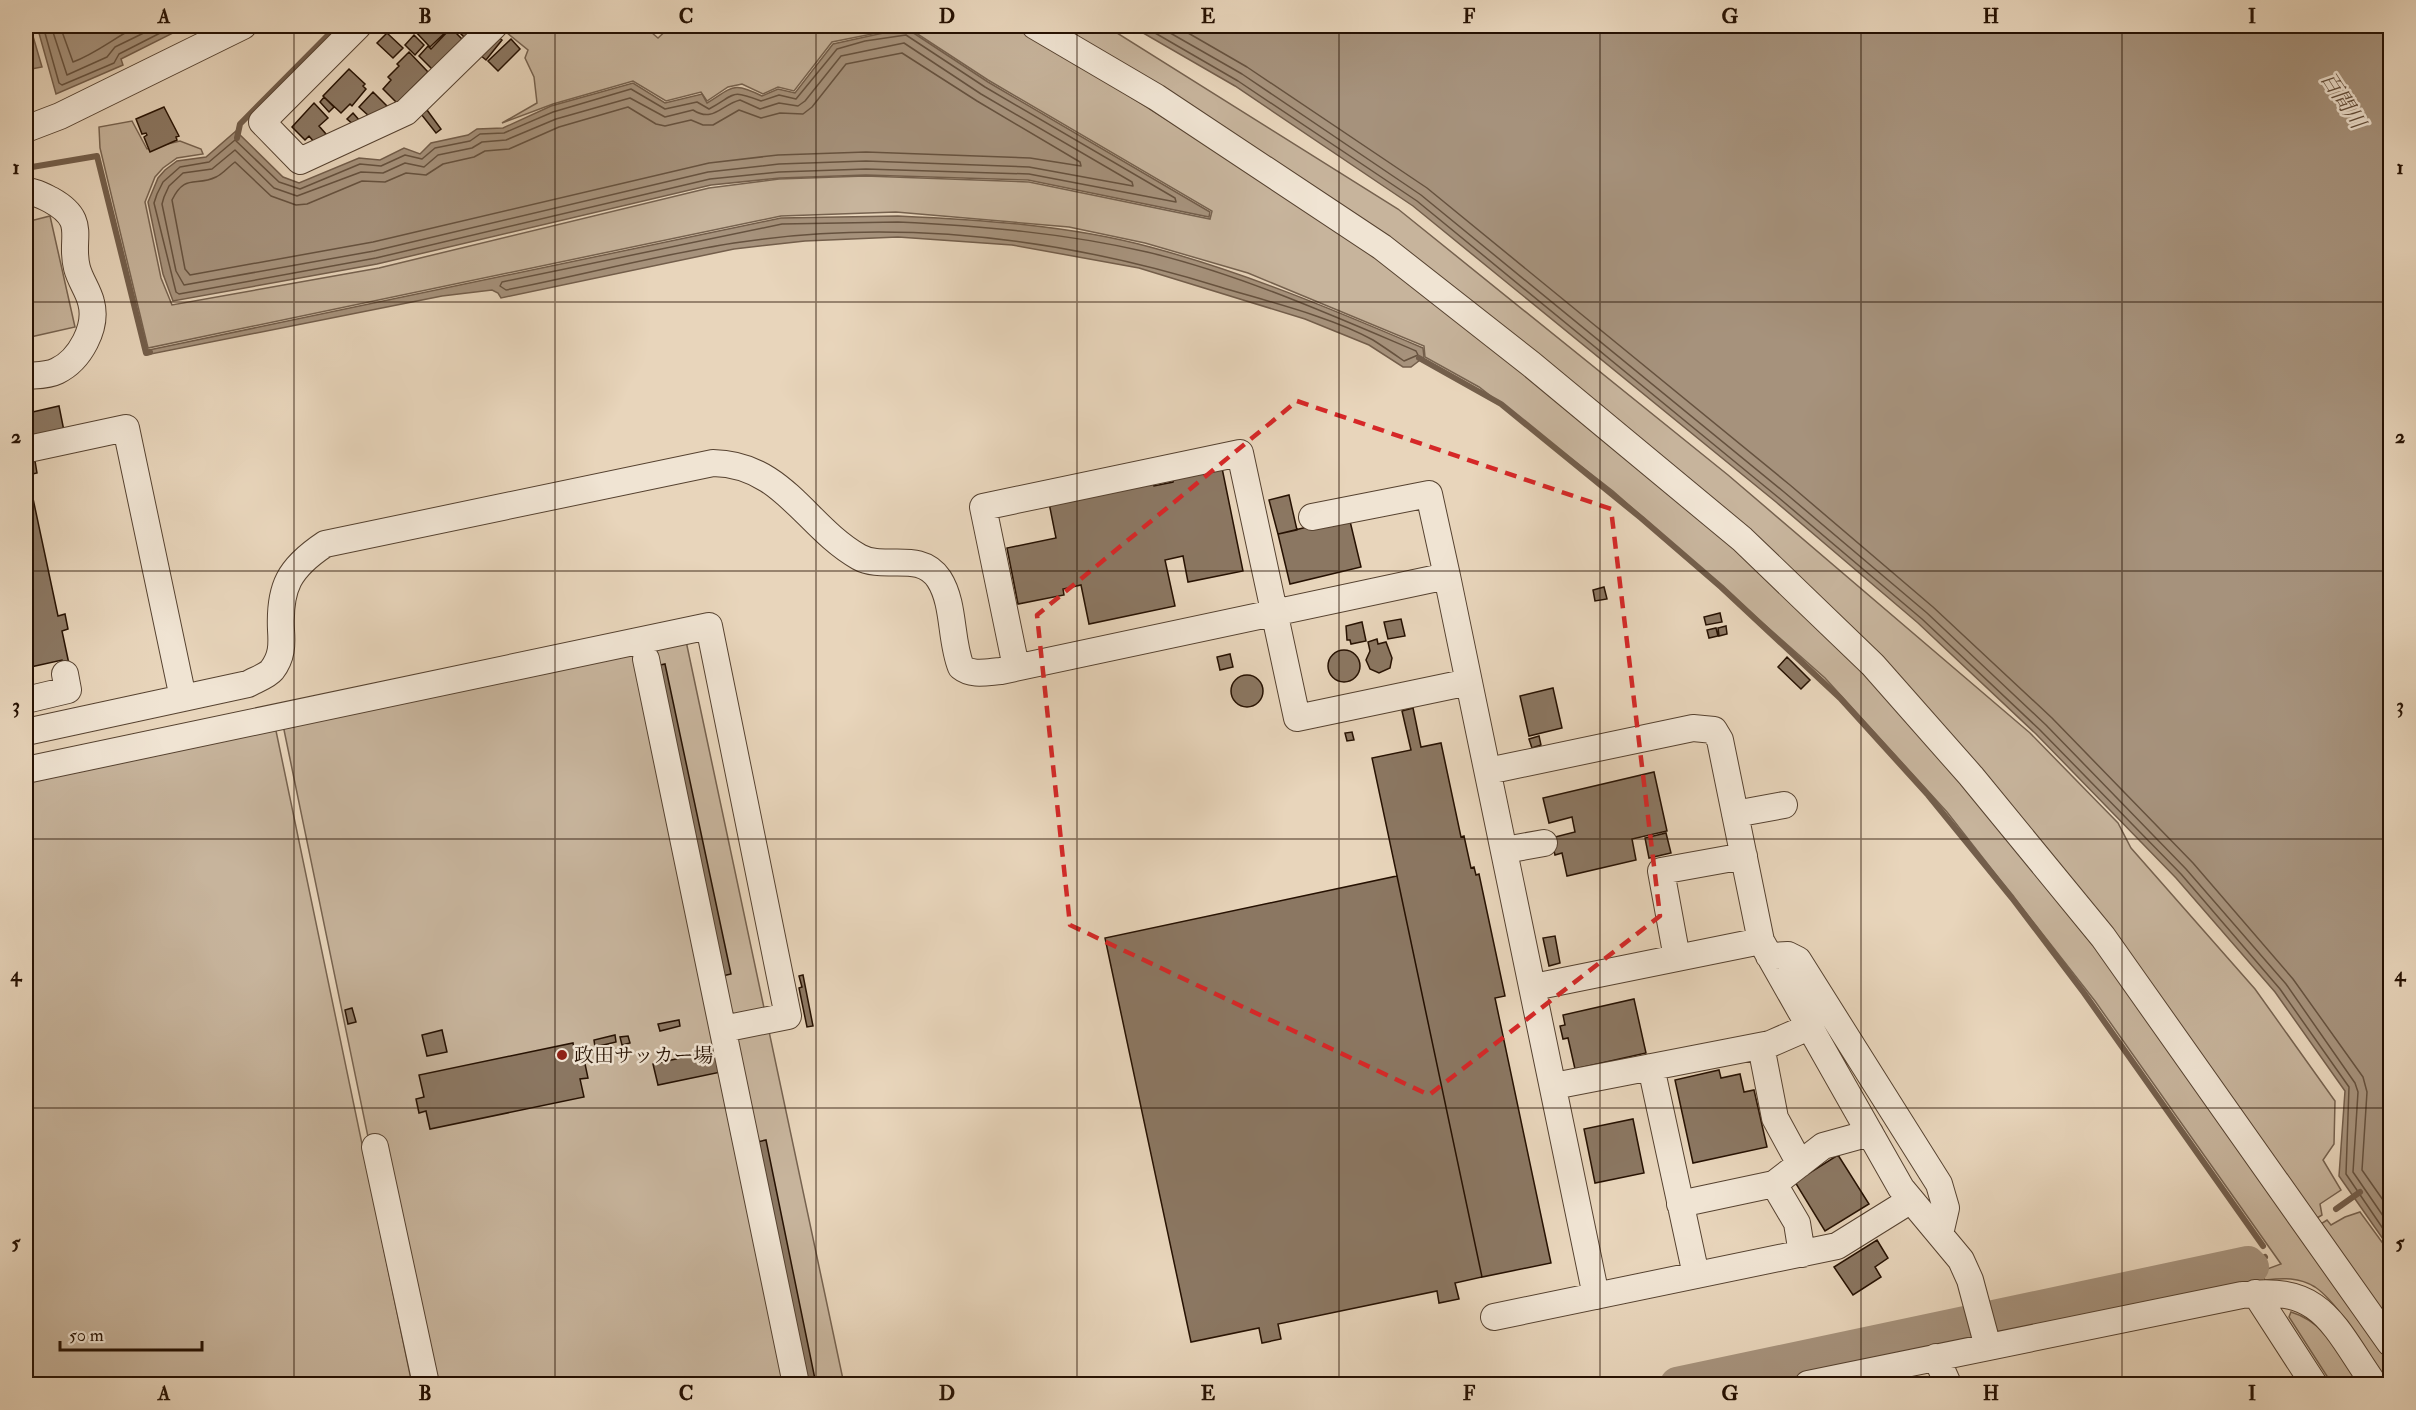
<svg xmlns="http://www.w3.org/2000/svg" width="2416" height="1410" viewBox="0 0 2416 1410" font-family="'IM FELL Double Pica','Noto Serif JP',serif">
	<style>
		.green { fill: #c7b49c; stroke: #76624f; stroke-width: 1.5 }
		.water { fill: #a6927c; stroke: #735e4b; stroke-width: 1.5 }
		.lines { fill: none; stroke-linecap: round; stroke-linejoin: round }
		.shore { stroke: #66523f; stroke-width: 1.5 }
		.stream { stroke: #735e4b; stroke-width: 6 }
		.river { stroke: #a6927c; stroke-width: 34 }
		.building { fill: #8b7762; stroke: #261102; stroke-width: 1.5 }
		.minor-casing { stroke: #564230; stroke-width: 28 }
		.minor { stroke: #f0e4d3; stroke-width: 26 }
		.marked { fill: none; stroke: #d62828; stroke-width: 4.5; stroke-dasharray: 12 8; stroke-linejoin: round }
		.grid { fill: none; stroke: #261102; stroke-width: 1.5; stroke-opacity: 0.55 }
		.poi-dot { fill: #8f2418; stroke: #f0e4d3; stroke-width: 2 }
		.labels { text-anchor: middle; stroke-width: 5; stroke-linejoin: round; paint-order: stroke }
		.poi-label { font-size: 20px; fill: #261102; stroke: #f0e4d3; text-anchor: start }
		.water-label { font-size: 21px; font-style: italic; fill: #604b39; stroke: #f0e4d3 }
		.neatline { fill: none; stroke: #261102; stroke-width: 2 }
		.grid-label { font-size: 20px; text-anchor: middle; font-weight: bold; fill: #261102 }
	</style>
	<rect width="100%" height="100%" fill="#e8d5bb"/>
	<filter id="stains"><feTurbulence type="fractalNoise" baseFrequency=".00333" numOctaves="4"/><feColorMatrix values="0 0 0 0 .2 0 0 0 0 .09 0 0 0 0 .02 0 0 0 .5 -.17"/></filter>
	<radialGradient id="worn" r=".72"><stop offset=".6" stop-color="#630" stop-opacity="0"/><stop offset="1" stop-color="#630" stop-opacity=".3"/></radialGradient>
	<!-- green -->
	<path class="green" d="M503,26H644L658,38L671,26H1018L1377,252L1679,495L1864,663L2139,1002L2390,1354V1384L2383,1378C2367,1353 2339,1303 2315,1287C2299,1277 2283,1278 2265,1280L2259,1272L2281,1264L2095,1001L1947,812L1825,678L1613,491L1479,387L1425,357L1424,346L1248,273L1145,243L1069,227L896,212L781,216L148,348L100,148L99,127L132,121L147,149L180,141L201,149L203,154L177,158L163,168L155,177L145,202L161,278L172,305L379,268L709,188L779,179L865,176L1029,182L1210,219L1212,211L988,80L907,27L832,42L794,91L778,87L763,94L742,84L728,87L707,101L701,92L666,101L633,81L553,104L502,123L537,103L534,77L525,58L528,50L501,28Z
		M1046,26H1106L1398,209L1728,475L2030,733L2118,823L2131,848L2255,989L2335,1101L2334,1144L2323,1160L2341,1190L2320,1204L2322,1215L2312,1221L2024,829L1554,373Z
		M50,216L75,327L26,338V222Z
		M686,641L844,1384H419L283,725Z
		M275,726L412,1384H26V779Z
		M2360,1212L2390,1253V1331L2316,1227L2327,1220L2331,1225L2345,1217Z
		M2291,1312C2325,1322 2345,1358 2365,1384H2332L2289,1317Z"/>
	<!-- water -->
	<path class="water" d="M26,26H30L42,67L26,70Z
		M37,26H175L177,31L121,59L123,65L56,94Z
		M1131,26H2390V1249L2339,1176L2345,1091L2275,992L2176,878L2036,734L1918,623L1776,502L1413,206L1235,86Z
		M906,28L988,82L1210,212L1209,217L1028,180L866,175L780,178L711,185L377,264L173,301L163,274L148,202L158,178L165,170L177,161L206,157L236,131L283,177L299,183L359,158L380,160L404,148L420,154L431,143L468,135L477,129L503,128L551,106L633,83L665,103L702,94L707,103C733,87 733,81 762,96L778,89L795,93L833,44Z
		M898,216C981,220 1069,225 1150,247C1244,272 1334,310 1423,348L1424,357L1411,367H1403L1369,345L1305,319L1139,268L1012,245L898,237L805,241L734,249L501,298L498,293L492,290L442,296L146,355L144,351L781,218Z"/>
	<g class="lines">
		<!-- shore -->
		<path class="shore" d="M43,26L59,83L62,85L114,63L119,54L168,29L170,26
			M51,26L67,75L107,57L115,47L158,26
			M60,26L73,62C97,53 115,37 138,26
			M1143,26L1238,81L1417,201L1779,498L1922,619L2040,730L2181,874L2280,989L2349,1087L2346,1174L2390,1239
			M1158,26L1242,74L1421,195L1784,492L1927,613L2046,725L2186,869L2286,984L2355,1083L2358,1092L2353,1172L2390,1226
			M1176,26L1247,67L1427,188L1790,485L1933,607L2052,718L2193,863L2293,979L2363,1077L2367,1092L2362,1170L2390,1210
			M906,35L985,87L1175,198L1176,202L1029,174L866,169L779,172L710,179L376,258L179,294L176,292L154,203L157,194L163,182L180,167L209,162L235,140L279,182L300,189L360,164L381,166L405,155L422,159L435,148L470,141L480,134L504,133L553,112L631,89L665,109L697,102L709,109C737,94 729,89 761,101L779,95L796,99L837,49L865,41Z
			M904,43L981,94L1132,182L1133,186L1029,167L866,161L779,164L708,172L374,251L184,285L176,271L162,204L164,197L169,186L183,173L212,169L235,150L274,188L297,196L361,172L383,173L405,163L424,167L438,155L472,148L482,142L506,140L556,119L630,98L665,117L693,110C713,123 721,105 740,100L760,109L779,103L798,106L805,101L841,56Z
			M902,53L977,101L1080,162L1081,166L1030,158L866,152L778,155L709,163L373,242L190,275L185,269L172,200C185,173 196,187 216,177C223,174 228,167 235,162L271,196L296,205L307,204L362,181L385,182L406,173L426,175L443,164L474,157L485,151L509,149L559,127L628,107L656,124L665,126L691,120L703,125H713L739,110L761,118L780,113L803,114L812,107L846,64Z
			M898,222C981,226 1065,233 1147,252C1239,274 1329,314 1416,351L1418,355L1404,361C1394,354 1384,347 1373,340C1332,317 1266,301 1220,287C1063,238 897,218 734,243C658,255 582,275 506,290L500,286L502,282L782,224Z"/>
		<!-- stream -->
		<path class="stream" d="M237,138L240,124L337,26
			M26,168L97,156L146,353L150,352
			M1419,358L1501,404L1641,518L1721,587L1840,698L1928,795L2012,898L2084,993L2263,1246
			M2336,1209L2360,1192
			M2254,1270L2252,1267L2265,1257
			M1932,1331L1936,1338"/>
		<!-- river -->
		<path class="river" d="M1677,1384L2248,1263L2252,1267"/>
	</g>
	<!-- building -->
	<path class="building" d="M419,26H452L430,47L414,30Z
		M463,26H468L474,32L466,39L458,31Z
		M451,28L465,42L435,72L419,56L428,46L431,49Z
		M387,33L403,48L393,58L377,43Z
		M414,35L424,45L415,55L405,45Z
		M496,35L502,40L486,60L480,55Z
		M511,39L520,49L498,71L488,61Z
		M409,52L428,72L397,103L383,89L391,80L388,77L399,66L397,64Z
		M349,69L365,84L363,86L366,89L352,106L350,104L341,113L323,96Z
		M373,92L387,106L377,116L370,117L359,107Z
		M324,97L334,107L329,112L320,102Z
		M314,103L328,118L319,126L326,134L315,143L309,136L305,140L292,127Z
		M164,107L179,136L176,137L177,140L150,152L144,137L147,135L146,133L142,134L136,119Z
		M427,110L441,129L436,133L421,114Z
		M353,113L360,121L355,126L347,119Z
		M59,406L64,431L33,438L28,413Z
		M35,461L37,473L28,475L58,616L65,614L68,629L62,631L69,664L64,665L62,660L26,668V463Z
		M1222,468L1243,571L1188,582L1183,556L1165,560L1175,606L1089,624L1081,585L1063,589L1064,595L1018,604L1007,548L1056,538L1049,503L1153,483L1154,486L1173,482L1174,478Z
		M1289,495L1297,530L1278,534L1269,500Z
		M1349,517L1361,567L1290,584L1278,534Z
		M1604,587L1607,599L1595,601L1593,590Z
		M1720,613L1722,622L1706,625L1704,617Z
		M1401,619L1405,636L1388,639L1384,622Z
		M1362,622L1366,641L1351,644L1350,640H1347L1346,626Z
		M1726,626L1727,634L1719,636L1718,628Z
		M1716,628L1718,636L1709,638L1707,630Z
		M1377,639L1378,644L1386,642L1392,658L1390,668L1379,673L1370,669L1366,660L1370,651L1368,642Z
		M1328 666a16 16 0 1 1 32 0a16 16 0 1 1-32 0Z
		M1230,654L1233,667L1220,670L1217,657Z
		M1787,657L1810,680L1801,689L1778,667Z
		M665,664L731,974L718,977L651,667Z
		M1231 691a16 16 0 1 1 32 0a16 16 0 1 1-32 0Z
		M1553,688L1562,728L1529,736L1520,696Z
		M1413,708L1421,747L1441,743L1461,837L1464,836L1471,868L1474,867L1476,875L1479,874L1505,996L1495,998L1551,1263L1482,1277L1372,758L1411,750L1402,711Z
		M1352,732L1354,740L1347,741L1345,733Z
		M1539,736L1541,745L1532,748L1529,739Z
		M1654,772L1667,831L1632,839L1636,860L1567,876L1562,853L1555,855L1551,838L1575,832L1572,817L1549,823L1543,798Z
		M1666,833L1671,853L1649,858L1645,838Z
		M1397,876L1482,1277L1455,1283L1459,1299L1439,1303L1437,1291L1278,1324L1281,1339L1262,1343L1259,1328L1191,1342L1105,938Z
		M1555,936L1560,963L1549,966L1543,938Z
		M803,975L813,1026L807,1027L799,988L802,987L799,976Z
		M1634,999L1646,1053L1575,1069L1568,1038L1563,1039L1560,1026L1565,1025L1563,1015Z
		M352,1008L356,1022L348,1024L345,1010Z
		M679,1020L680,1026L660,1031L658,1024Z
		M442,1030L447,1052L427,1056L422,1035Z
		M615,1035L616,1042L595,1047L594,1040Z
		M628,1036L630,1043L622,1045L620,1037Z
		M573,1043L576,1060L584,1059L588,1078L580,1079L584,1097L430,1129L426,1111L419,1113L416,1099L424,1097L419,1075Z
		M717,1050L721,1072L658,1085L653,1064Z
		M1719,1070L1721,1078L1740,1074L1744,1092L1754,1090L1767,1147L1693,1163L1675,1080Z
		M1633,1119L1644,1173L1595,1183L1584,1129Z
		M766,1140L816,1384H801L752,1143Z
		M1838,1155L1869,1204L1825,1231L1795,1182Z
		M1877,1240L1888,1258L1875,1267L1881,1277L1853,1295L1834,1267Z"/>
	<g class="lines">
		<defs>
			<path id="minor" d="M358,26L262,122L300,161L406,112L494,26
				M1035,26L1156,97L1382,247L1531,364L1742,539L1873,665L1971,776L2103,937L2390,1343
				M26,129L60,116L243,26
				M26,192C35,191 43,196 51,200C89,221 69,238 77,268C80,280 88,290 91,302C98,327 80,360 57,371C47,376 36,375 26,376
				M26,446L33,448L126,428L183,698
				M1312,517L1429,494L1447,576
				M646,659L796,1384
				M1016,667L983,507L1240,453L1297,718L1469,682
				M26,700L68,690L65,674
				M26,732L248,684C255,680 267,676 272,670C282,657 282,645 281,630C279,587 289,568 325,544L713,463C783,464 806,527 859,557C884,571 920,550 939,579C955,604 950,640 961,667C972,676 987,672 1001,671L1447,576L1596,1296
				M26,770L709,626L788,1016L723,1029
				M1488,771L1693,728L1714,730L1720,740L1761,941L1901,1188L1961,1260L1970,1280L1988,1347
				M1735,814L1784,805
				M1505,850L1544,843
				M1769,956L1788,955L1798,960L1939,1184L1946,1208L1940,1234
				M1677,958L1661,871L1744,856
				M1534,987L1761,941
				M1761,1046L1775,1118L1800,1164
				M1651,1067L1696,1275
				M1554,1086L1770,1044L1809,1027
				M375,1147L426,1384
				M1774,1184L1797,1223L1802,1254
				M1680,1204L1774,1184L1823,1146L1870,1133
				M2255,1293L2314,1384
				M1494,1317L1837,1246L1911,1200
				M1936,1357L1948,1384
				M1808,1384L2242,1295C2322,1283 2334,1327 2374,1384"/>
		</defs>
		<!-- minor casing -->
		<use href="#minor" class="minor-casing"/>
		<!-- minor -->
		<use href="#minor" class="minor"/>
	</g>
	<!-- marked area -->
	<path class="marked" d="M1297,401L1611,509L1660,916L1429,1095L1070,925L1037,615Z"/>
	<!-- grid -->
	<path class="grid" d="M294,26V1384M555,26V1384M816,26V1384M1077,26V1384M1339,26V1384M1600,26V1384M1861,26V1384M2122,26V1384M26,302H2390M26,571H2390M26,839H2390M26,1108H2390"/>
	<!-- markers -->
	<circle class="poi-dot" cx="562" cy="1055" r="6"/>
	<g class="labels">
		<!-- poi labels -->
		<g class="poi-label">
			<text x="574" y="1062">政田サッカー場</text>
		</g>
		<!-- water labels -->
		<g class="water-label">
			<text transform="translate(2343 100) rotate(57)" y="7">百間川</text>
		</g>
	</g>
	<!-- margin -->
	<rect width="2416" height="1410" fill="none" stroke="#e8d5bb" stroke-width="66"/>
	<!-- scale -->
	<path d="M60 1341v9h142v-9" fill="none" stroke="#261102" stroke-width="3"/>
	<text x="69" y="1341" font-size="18" fill="#261102" stroke="#f0e4d3" stroke-width="4.5" paint-order="stroke">50 m</text>
	<rect x="33" y="33" width="2350" height="1344" class="neatline"/>
	<g class="grid-label">
		<text x="164" y="23">A</text>
		<text x="425" y="23">B</text>
		<text x="686" y="23">C</text>
		<text x="947" y="23">D</text>
		<text x="1208" y="23">E</text>
		<text x="1469" y="23">F</text>
		<text x="1730" y="23">G</text>
		<text x="1991" y="23">H</text>
		<text x="2252" y="23">I</text>
		<text x="16" y="174">1</text>
		<text x="2400" y="174">1</text>
		<text x="16" y="443">2</text>
		<text x="2400" y="443">2</text>
		<text x="16" y="712">3</text>
		<text x="2400" y="712">3</text>
		<text x="16" y="981">4</text>
		<text x="2400" y="981">4</text>
		<text x="16" y="1249">5</text>
		<text x="2400" y="1249">5</text>
		<text x="164" y="1400">A</text>
		<text x="425" y="1400">B</text>
		<text x="686" y="1400">C</text>
		<text x="947" y="1400">D</text>
		<text x="1208" y="1400">E</text>
		<text x="1469" y="1400">F</text>
		<text x="1730" y="1400">G</text>
		<text x="1991" y="1400">H</text>
		<text x="2252" y="1400">I</text>
	</g>
	<rect width="100%" height="100%" filter="url(#stains)"/>
	<rect width="100%" height="100%" fill="url(#worn)"/>
</svg>
